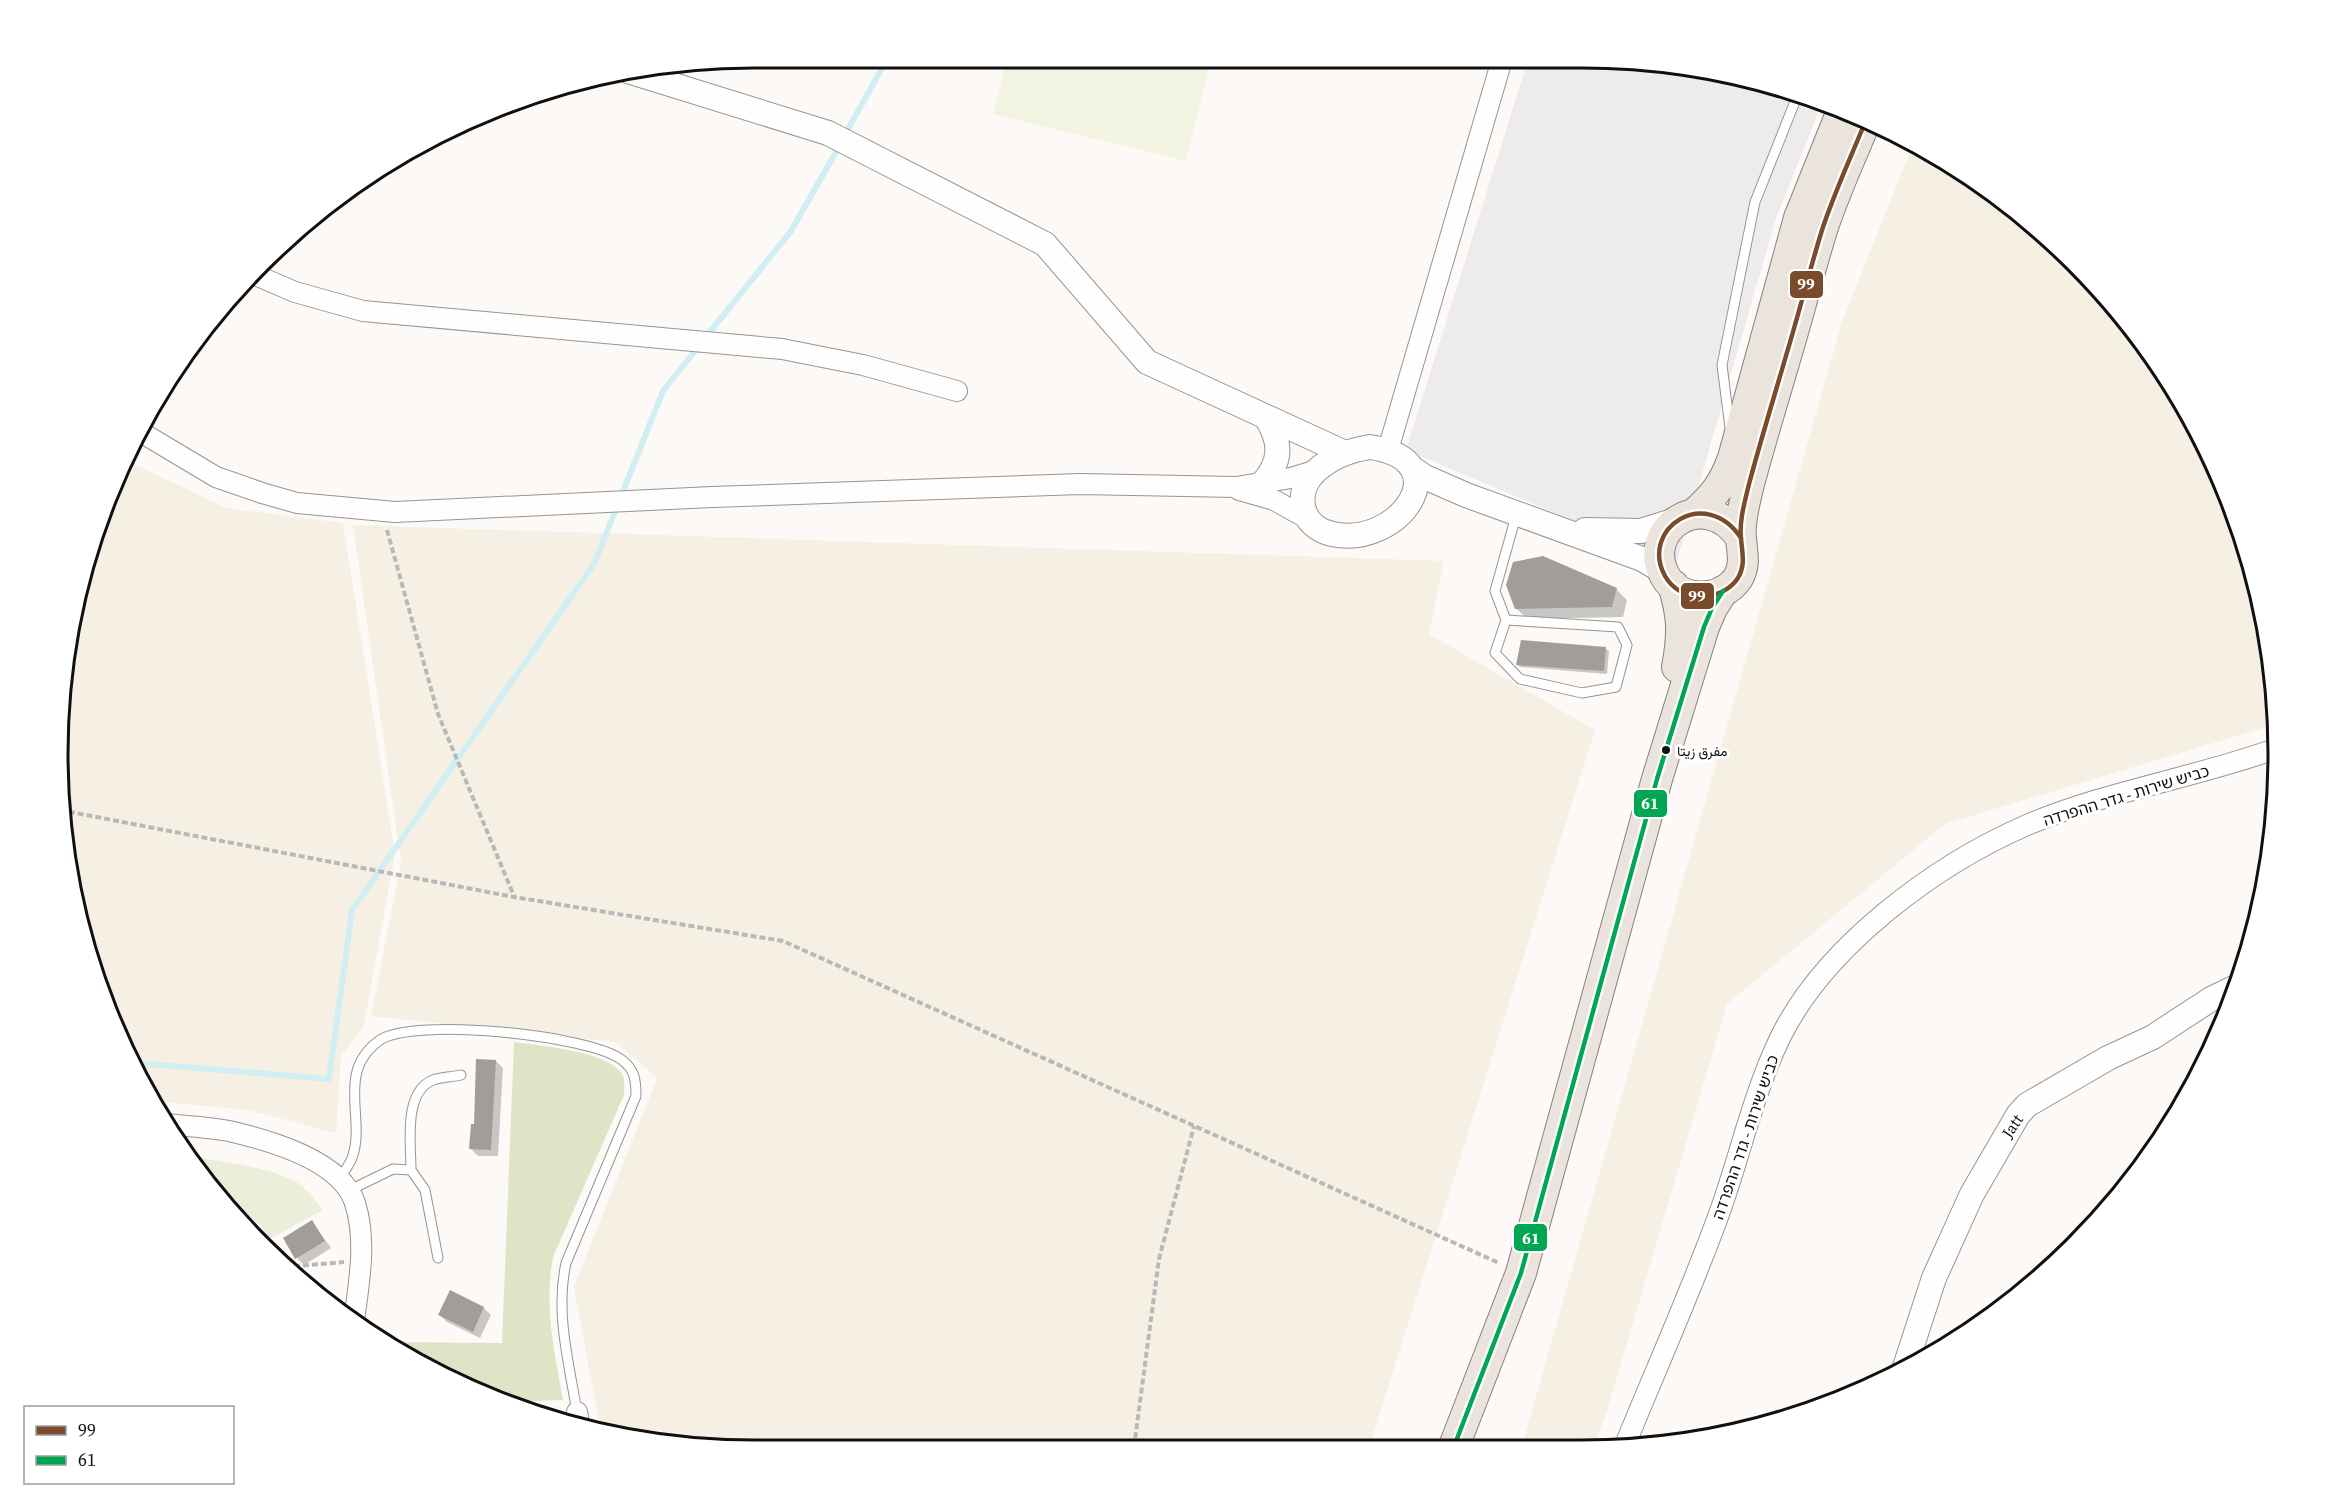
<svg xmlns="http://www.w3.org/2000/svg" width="2335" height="1508" viewBox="0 0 2335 1508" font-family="'Source Serif 4',Vazirmatn,'Noto Sans Hebrew',serif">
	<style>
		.industrial { fill: #edebec }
		.farmland { fill: #f6f0e4 }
		.green { fill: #ebeed8 }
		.forest { fill: #dee5c7 }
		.pitch { fill: #f3f3e2 }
		.shadow { fill: #0003 }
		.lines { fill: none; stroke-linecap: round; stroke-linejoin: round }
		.stream { stroke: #d1eef2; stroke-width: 6 }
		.building { fill: #a09d9b }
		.service-casing { stroke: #969594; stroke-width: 11 }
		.minor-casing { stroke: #969594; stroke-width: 22 }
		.tertiary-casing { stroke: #969594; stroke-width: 26 }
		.primary-casing { stroke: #848281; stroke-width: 32 }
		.path { stroke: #b9b8b8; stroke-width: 4; stroke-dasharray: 6 3; stroke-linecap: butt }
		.service { stroke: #fffefe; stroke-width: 9 }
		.minor { stroke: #fffefe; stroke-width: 20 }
		.tertiary { stroke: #fffefe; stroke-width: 24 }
		.primary { stroke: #eae4dc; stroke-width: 30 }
		.bus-1-casing { stroke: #fff; stroke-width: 9 }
		.bus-2-casing { stroke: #fff; stroke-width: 9 }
		.bus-1 { stroke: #7a4b2a; stroke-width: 4.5 }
		.bus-2 { stroke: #00a651; stroke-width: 4.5 }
		.bus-dot { fill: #101010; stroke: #fff; stroke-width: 2 }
		.labels { text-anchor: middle; stroke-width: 6; stroke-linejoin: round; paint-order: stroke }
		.bus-label { font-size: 14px; fill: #101010; stroke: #fff; text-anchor: start }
		.street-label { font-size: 16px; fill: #101010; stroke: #fff }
		.rim { fill: none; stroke: #101010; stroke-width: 3 }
		.line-badge { stroke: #fff; stroke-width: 2 }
		.badge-label { font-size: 16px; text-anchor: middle; font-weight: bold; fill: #fff }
	</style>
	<rect width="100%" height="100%" fill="#fcf9f6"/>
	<!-- industrial -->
	<path class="industrial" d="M1527,63H1672L1762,81L1822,103L1776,218L1676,564L1406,450Z"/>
	<!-- farmland -->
	<path class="farmland" d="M1913,145L2040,230L2134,329L2206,445L2254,573L2276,708V724L1945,824L1727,1004L1607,1411L1593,1449H1521L1842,322Z
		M126,460L226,508L343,523L395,854L364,1025L341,1056L336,1133L247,1110L153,1101L110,1021L81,934L59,800L58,709L94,530Z
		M353,525L1444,561L1429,634L1595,730L1369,1448L663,1445L600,1428L574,1287L657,1078L616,1042L371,1016L401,862Z"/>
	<!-- green -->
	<path class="green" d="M186,1155C214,1161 271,1167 294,1181C306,1187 315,1200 323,1210L269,1239L260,1223L251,1228Z"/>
	<!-- forest -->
	<path class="forest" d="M514,1042C539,1046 612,1051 623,1076C625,1081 624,1090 624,1095L553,1257C544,1308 554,1350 563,1400L503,1402L487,1398L405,1357L383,1342L502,1343Z"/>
	<!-- pitch -->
	<path class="pitch" d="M1006,63H1210L1186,161L993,114Z"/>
	<!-- shadow -->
	<path class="shadow" d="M1616,589L1627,600L1623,617L1527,619L1516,608Z
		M1605,648L1609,651L1607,674L1520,667L1517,664Z
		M496,1061L503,1068L498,1156H478L471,1149L475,1125Z
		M312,1222L331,1248L304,1265L297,1258Z
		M484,1308L491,1315L480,1338L447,1322L440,1315Z"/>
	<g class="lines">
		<!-- stream -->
		<path class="stream" d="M844,136L885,63
			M705,338L791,231L840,145
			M133,1063L329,1079L352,910L594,564L663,391L699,346"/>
	</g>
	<!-- building -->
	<path class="building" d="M1543,556L1617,588L1612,607L1515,609L1506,585L1513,562Z
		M1521,640L1606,647L1604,671L1516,665Z
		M476,1059L496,1060L491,1150L469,1149L471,1124H474Z
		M312,1220L325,1241L295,1259L283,1238Z
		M450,1290L484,1307L473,1332L438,1315Z"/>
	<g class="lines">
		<defs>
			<path id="service" d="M1730,428L1722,365L1755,202L1798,94
				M1506,620L1495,653L1520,679L1582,693L1616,687L1627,645L1618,627L1506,620L1495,591L1516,516
				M411,1170C411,1144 403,1092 433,1080C441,1077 452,1077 461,1075
				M339,1179C344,1172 351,1163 353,1155C365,1117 336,1071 380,1040C413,1017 590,1035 622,1060C635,1070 636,1080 636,1096L566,1263C555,1313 569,1363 577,1412
				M348,1191L393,1169L411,1170L425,1190L438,1258"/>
			<path id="minor" d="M251,273L295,292L363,311L782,349L863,365L957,391
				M139,431L216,477L262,493L297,503L395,512L712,497L1080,484L1236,487L1291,478L1317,470
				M1388,450L1501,63
				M1239,490L1274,500L1308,519
				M165,1124C186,1126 208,1127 229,1131C268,1140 341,1160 355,1203C367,1241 359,1282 354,1321
				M577,1412L579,1423
				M1623,1450C1655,1371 1690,1294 1719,1214C1740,1156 1753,1094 1780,1038C1825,946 1935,865 2027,825C2107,791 2194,778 2275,749"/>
			<path id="tertiary" d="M628,71L828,133L1045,244L1147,362L1345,453
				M1370,447C1462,461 1398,549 1332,534C1300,527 1293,492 1316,471C1331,457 1351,450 1370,447Z
				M1413,469L1425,477L1466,495L1642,559L1664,572
				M1261,485C1282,462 1282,443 1266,417
				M1585,530L1641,531L1682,518
				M1904,1370L1934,1278L1972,1194L2018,1115L2027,1105L2108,1058L2153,1037L2211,999L2238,986"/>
			<path id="primary" d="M1695,513C1715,495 1724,483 1733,458L1799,218L1842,111
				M1741,538C1706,485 1639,528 1665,576C1680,603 1721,603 1738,578C1746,564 1742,553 1741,538C1739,521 1745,501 1749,484C1761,439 1775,394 1788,349C1800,309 1810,269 1822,230C1834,193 1851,157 1866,120
				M1673,585C1683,616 1683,635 1677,667
				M1453,1449L1521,1273L1657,779L1704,627L1712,608L1723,591"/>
		</defs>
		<!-- service casing -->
		<use href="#service" class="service-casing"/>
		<!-- minor casing -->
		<use href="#minor" class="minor-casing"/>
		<!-- tertiary casing -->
		<use href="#tertiary" class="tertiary-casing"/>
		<!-- primary casing -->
		<use href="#primary" class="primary-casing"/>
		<!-- path -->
		<path class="path" d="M387,530L438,714L514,896
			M60,810L514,897L783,941L1499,1263
			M285,1267L344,1262
			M1134,1447L1159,1259L1194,1126"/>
		<!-- service -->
		<use href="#service" class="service"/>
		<!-- minor -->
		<use href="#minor" class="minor"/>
		<!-- tertiary -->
		<use href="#tertiary" class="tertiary"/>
		<!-- primary -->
		<use href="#primary" class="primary"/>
		<defs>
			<path id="bus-1" d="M1741,538C1706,485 1639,528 1665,576C1680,603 1721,603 1738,578C1746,564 1742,553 1741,538C1739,521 1745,501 1749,484C1761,439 1775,394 1788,349C1800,309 1810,269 1822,230C1834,193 1851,157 1866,120"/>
			<path id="bus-2" d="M1453,1449L1521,1273L1657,779L1704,627L1712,608L1723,591"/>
		</defs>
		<!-- bus-1 casing -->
		<use href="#bus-1" class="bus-1-casing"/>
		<!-- bus-2 casing -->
		<use href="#bus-2" class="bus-2-casing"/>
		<!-- bus-1 -->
		<use href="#bus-1" class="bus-1"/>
		<!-- bus-2 -->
		<use href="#bus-2" class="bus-2"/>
	</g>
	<!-- markers -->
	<circle class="bus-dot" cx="1666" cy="750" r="5"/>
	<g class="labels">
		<!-- bus labels -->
		<g class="bus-label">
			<text x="1677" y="756">مفرق زيتا</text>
		</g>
		<!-- street labels -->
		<g class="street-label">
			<text transform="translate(2126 795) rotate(-17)" y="6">כביש שירות - גדר ההפרדה</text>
			<text transform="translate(2012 1126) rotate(-56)" y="6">Jatt</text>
			<text transform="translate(1745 1137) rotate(-71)" y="6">כביש שירות - גדר ההפרדה</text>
		</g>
	</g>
	<!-- crop -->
	<path d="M0 0H2335V1508H0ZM754 68H1582A686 686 0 0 1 2268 754V754A686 686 0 0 1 1582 1440H754A686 686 0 0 1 68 754V754A686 686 0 0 1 754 68Z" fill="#fff" fill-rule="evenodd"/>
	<path class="rim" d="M754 68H1582A686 686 0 0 1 2268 754V754A686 686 0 0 1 1582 1440H754A686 686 0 0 1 68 754V754A686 686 0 0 1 754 68Z"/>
	<g class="line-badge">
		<rect x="1789" y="270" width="35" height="29" rx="6" fill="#7a4b2a"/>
		<rect x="1680" y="582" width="35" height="28" rx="6" fill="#7a4b2a"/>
		<rect x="1633" y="789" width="35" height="29" rx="6" fill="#00a651"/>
		<rect x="1513" y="1223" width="35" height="29" rx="6" fill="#00a651"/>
	</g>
	<g class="badge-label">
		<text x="1806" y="290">99</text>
		<text x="1697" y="602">99</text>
		<text x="1650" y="809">61</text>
		<text x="1531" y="1244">61</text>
	</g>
	<!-- legend -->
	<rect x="24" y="1406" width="210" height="78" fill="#ffffff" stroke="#9f9f9f" stroke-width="1.5"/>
	<rect x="36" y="1426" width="30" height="9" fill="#7a4b2a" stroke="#9f9f9f" stroke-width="1.5"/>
	<text x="78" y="1436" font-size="18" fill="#101010">99</text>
	<rect x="36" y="1456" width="30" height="9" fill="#00a651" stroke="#9f9f9f" stroke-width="1.5"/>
	<text x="78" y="1466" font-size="18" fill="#101010">61</text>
</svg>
